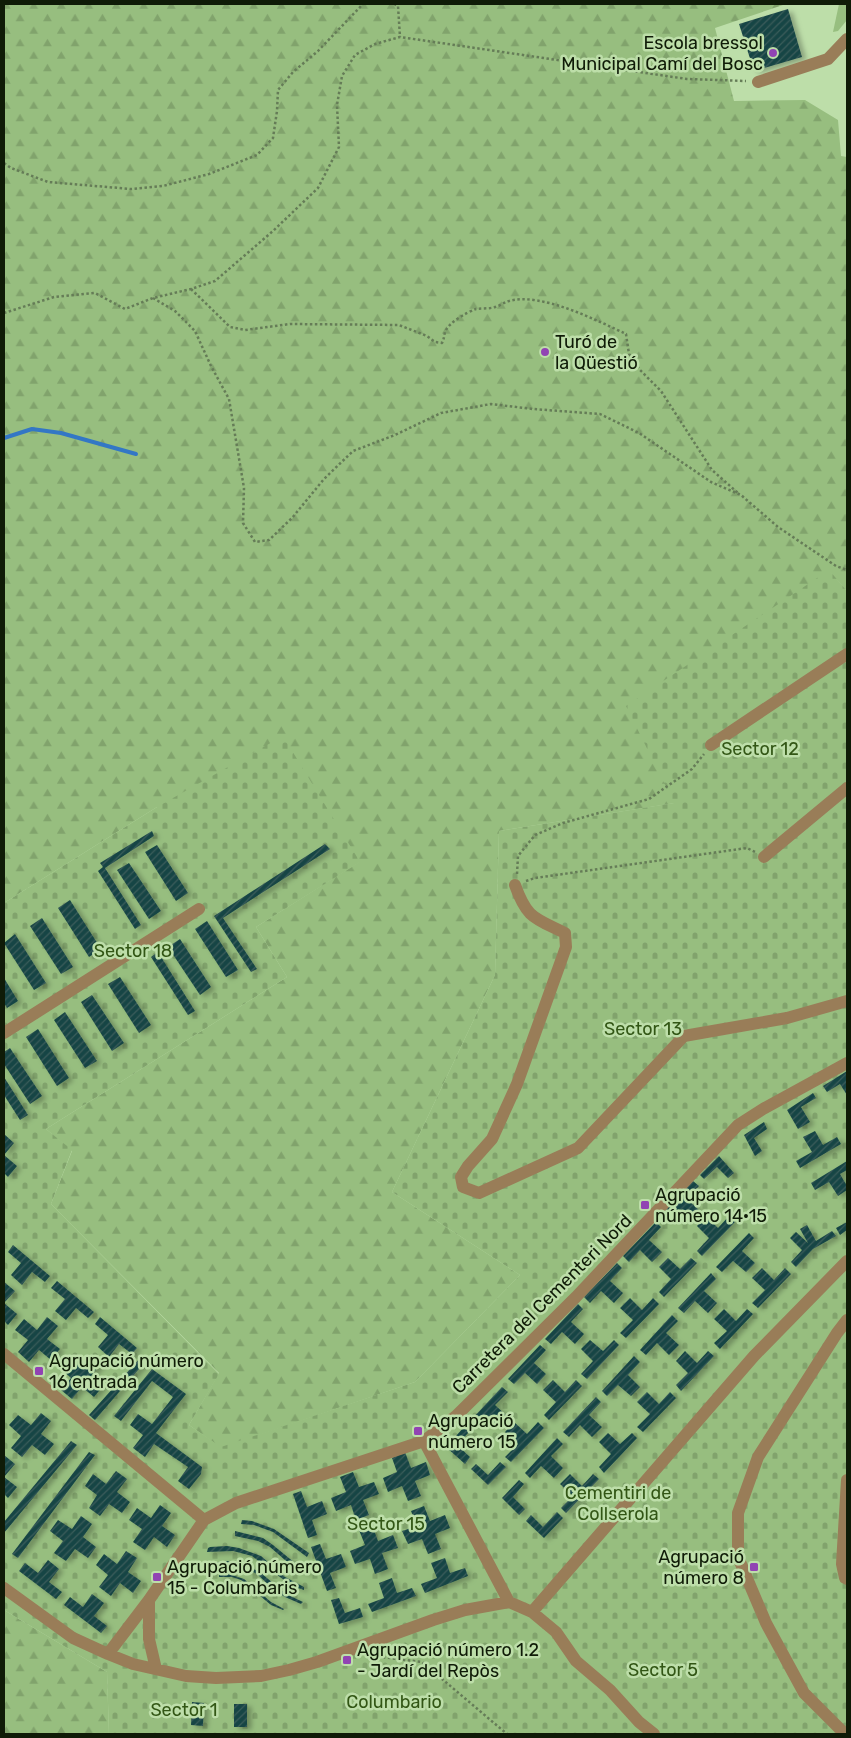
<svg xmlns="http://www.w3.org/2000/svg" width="851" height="1738" viewBox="0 0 851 1738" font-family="Rubik,sans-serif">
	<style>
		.green { fill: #97be7f }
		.forest { fill: url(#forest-firs) }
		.cemetery { fill: url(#cemetery-stones) }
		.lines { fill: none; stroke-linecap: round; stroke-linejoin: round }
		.stream { stroke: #3377c5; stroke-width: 4 }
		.building { fill: url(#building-hatch); filter: url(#shadow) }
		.path { stroke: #657c57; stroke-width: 2.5; stroke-dasharray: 2.5 2.5; stroke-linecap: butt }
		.minor { stroke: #997d58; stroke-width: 12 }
		.poi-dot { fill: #9143b3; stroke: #bddea9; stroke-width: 2 }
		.labels { text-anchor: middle; stroke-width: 5; stroke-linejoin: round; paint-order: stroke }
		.poi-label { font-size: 18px; fill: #0f1b07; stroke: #bddea9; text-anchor: start }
		.park-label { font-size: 18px; fill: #325615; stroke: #bddea9 }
		.street-label { font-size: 18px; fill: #0f1b07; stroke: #bddea9 }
	</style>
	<defs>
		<pattern id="forest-firs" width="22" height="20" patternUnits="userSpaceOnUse" patternTransform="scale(1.25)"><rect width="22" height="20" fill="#97be7f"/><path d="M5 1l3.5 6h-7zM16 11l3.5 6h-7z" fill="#81a36c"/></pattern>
		<pattern id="cemetery-stones" width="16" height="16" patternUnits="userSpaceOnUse" patternTransform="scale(1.25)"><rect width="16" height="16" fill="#97be7f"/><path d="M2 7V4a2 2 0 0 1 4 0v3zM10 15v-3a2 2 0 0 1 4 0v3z" fill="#81a36c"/></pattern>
		<pattern id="building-hatch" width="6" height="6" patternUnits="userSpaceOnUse" patternTransform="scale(1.25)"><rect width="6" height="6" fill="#194544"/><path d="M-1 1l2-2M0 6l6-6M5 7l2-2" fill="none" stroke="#395d5b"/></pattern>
		<filter id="shadow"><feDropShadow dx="4.5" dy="2.5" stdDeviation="2.5" flood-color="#0004"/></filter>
	</defs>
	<rect width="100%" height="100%" fill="#bddea9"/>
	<!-- green -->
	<path class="green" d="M839,4H847V20L838,31L833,32Z"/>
	<!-- forest -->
	<path class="forest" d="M4,4H786L715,28L734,101L805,100L838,120L841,156L847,157V591L829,571L675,803L499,831L495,975L392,1192L520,1275L415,1382L221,1448L189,1425L219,1373L51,1204L72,1151L46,1129L287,977L256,927L359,862L157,807L4,903Z
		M4,1610L107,1672L109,1734H4Z"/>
	<!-- cemetery -->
	<path class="cemetery" d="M829,570L847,591V1734H109L107,1672L4,1610V903L157,807L283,736L360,862L256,927L287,977L46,1129L72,1150L51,1204L219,1374L189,1425L221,1447L415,1382L520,1275L392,1192L495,975L499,831L674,803L626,706Z"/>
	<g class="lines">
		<!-- stream -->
		<path class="stream" d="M4,438L32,429L61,433L136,454"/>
	</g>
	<!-- building -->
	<path class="building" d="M788,9L802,57L754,71L739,24Z
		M152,831L154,836L105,868L141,925L135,929L98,871L103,867L100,863Z
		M325,844L330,849L223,918L257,969L251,972L214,916Z
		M157,845L188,893L176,901L145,852Z
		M129,863L161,911L149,919L117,870Z
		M70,900L101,949L89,957L58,908Z
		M42,918L73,967L61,974L30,926Z
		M207,921L238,970L226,977L195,929Z
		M15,934L46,983L34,990L4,943Z
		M180,939L211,987L200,995L168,947Z
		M158,952L195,1011L188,1015L151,957Z
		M120,977L151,1025L139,1033L108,984Z
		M4,978L18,1001L7,1008L4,1003Z
		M92,995L124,1043L112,1051L81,1002Z
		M65,1012L97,1061L85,1068L54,1020Z
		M38,1029L69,1078L57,1086L26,1037Z
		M10,1048L42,1096L30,1104L4,1064V1052Z
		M847,1071V1095L840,1084L827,1092L823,1086Z
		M4,1077L28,1115L20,1120L4,1095Z
		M813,1093L816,1098L801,1107L810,1122L798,1129L787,1110Z
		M764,1122L767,1129L754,1138L762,1151L755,1156L744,1135Z
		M815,1131L823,1145L837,1137L841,1144L800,1168L796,1161L812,1152L803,1137Z
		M4,1134L14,1143L4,1155L17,1166L8,1177L4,1173Z
		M719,1156L734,1173L728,1178L717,1167L704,1179L700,1175Z
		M847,1161V1170L840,1174L847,1186V1190L838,1196L829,1182L815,1190L811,1183Z
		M693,1181L699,1186L687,1199L700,1211L690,1220L678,1209L667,1220L661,1215Z
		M706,1216L718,1228L729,1216L735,1222L702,1256L697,1251L709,1238L697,1226Z
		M656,1222L661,1227L649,1240L662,1252L652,1262L640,1250L629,1262L623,1256Z
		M847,1222V1230L840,1235L836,1228Z
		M807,1225L816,1241L832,1231L836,1236L813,1249L796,1267L791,1262L802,1250L790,1238L796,1232L808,1243L800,1229Z
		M749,1233L754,1238L742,1251L755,1263L746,1272L733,1261L722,1272L716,1267Z
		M13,1245L50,1276L45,1282L32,1272L22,1285L11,1275L21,1263L8,1252Z
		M668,1258L680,1269L691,1258L697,1263L664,1297L659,1292L671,1279L659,1267Z
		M617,1263L622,1268L610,1281L623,1293L614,1303L601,1291L590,1303L584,1297Z
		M762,1268L774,1280L785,1268L791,1274L758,1308L752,1303L765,1290L752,1278Z
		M711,1273L716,1279L704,1291L717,1303L708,1313L695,1301L684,1313L678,1308Z
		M57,1281L94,1312L88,1318L76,1308L66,1320L55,1311L65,1299L51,1288Z
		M4,1282L15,1291L4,1303L17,1314L8,1325L4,1321Z
		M630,1298L642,1310L653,1298L659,1304L626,1338L620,1333L633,1320L620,1308Z
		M578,1304L583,1309L571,1322L584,1334L575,1344L562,1332L551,1344L545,1339Z
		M724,1309L736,1321L747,1309L753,1314L720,1349L714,1343L727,1331L714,1319Z
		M672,1315L678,1321L666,1333L679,1345L669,1355L657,1343L646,1355L640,1350Z
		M47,1317L58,1326L47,1339L60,1349L51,1360L39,1350L29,1362L18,1352L28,1340L15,1330L24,1319L37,1330Z
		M100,1317L137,1348L132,1354L119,1344L109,1357L98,1347L108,1335L95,1324Z
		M590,1340L603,1351L614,1340L619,1345L587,1379L581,1374L593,1361L581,1349Z
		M540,1345L546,1350L534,1363L546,1374L537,1384L525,1373L514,1384L508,1379Z
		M685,1351L697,1363L708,1351L714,1356L681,1391L676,1385L688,1373L676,1361Z
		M90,1355L101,1363L91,1376L103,1386L94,1397L82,1387L72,1399L61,1390L71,1378L59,1367L68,1356L80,1367Z
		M634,1356L640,1362L628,1375L640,1387L631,1396L618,1385L607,1396L602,1391Z
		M140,1358L145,1362L95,1420L89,1415Z
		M152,1369L186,1394L156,1433L202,1467L201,1474L189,1489L178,1481L188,1467L154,1444L145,1457L133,1448L143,1435L130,1425L138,1414L152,1424L173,1397L152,1381L121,1421L114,1416Z
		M553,1380L565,1392L576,1380L582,1386L549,1420L544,1415L556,1402L543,1390Z
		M502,1387L508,1392L495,1405L508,1417L499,1427L486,1415L475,1427L470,1421Z
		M647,1392L659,1404L670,1392L676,1398L643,1432L637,1427L650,1414L637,1402Z
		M596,1397L601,1402L589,1415L602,1427L592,1437L580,1425L569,1437L563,1432Z
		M41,1413L51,1421L41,1434L54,1444L45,1455L32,1445L22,1457L11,1448L21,1436L9,1425L18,1415L31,1425Z
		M514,1422L527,1434L538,1422L544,1428L511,1462L505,1457L518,1444L505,1432Z
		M464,1427L469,1432L457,1445L470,1457L465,1464L446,1447Z
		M608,1433L620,1444L632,1433L637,1438L604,1473L599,1467L611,1454L599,1442Z
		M557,1438L563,1444L551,1456L563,1468L554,1478L541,1466L530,1478L525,1473Z
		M71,1441L77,1445L4,1533V1522Z
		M89,1452L95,1455L18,1558L12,1554Z
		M405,1452L411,1468L426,1462L430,1475L415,1481L421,1496L408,1501L402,1486L388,1492L383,1478L397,1472L392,1458Z
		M4,1455L15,1464L4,1477L17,1487L8,1498L4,1494Z
		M500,1462L506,1467L488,1485L471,1469L476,1464L488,1475Z
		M116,1471L127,1479L117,1492L130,1502L122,1513L109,1504L100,1516L89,1508L97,1495L85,1486L93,1474L106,1484Z
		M353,1472L359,1487L374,1482L379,1494L363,1500L369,1515L356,1520L351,1505L336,1511L331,1498L346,1492L340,1477Z
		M570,1474L582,1486L593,1474L599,1479L566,1513L561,1508L573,1496L560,1484Z
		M519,1480L524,1484L513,1497L525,1509L519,1515L502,1498Z
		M301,1491L307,1507L322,1501L327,1514L312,1520L317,1535L308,1538L293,1494Z
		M160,1505L171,1513L162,1526L175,1535L167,1547L154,1537L145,1550L133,1542L142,1529L129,1520L137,1508L151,1518Z
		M424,1506L430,1521L445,1515L450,1528L435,1534L441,1549L428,1554L422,1539L408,1544L402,1531L417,1526L411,1511Z
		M557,1512L563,1518L544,1538L526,1521L531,1515L543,1527Z
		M81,1516L92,1524L83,1537L96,1547L88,1558L75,1549L66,1561L54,1553L63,1541L50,1531L58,1520L72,1529Z
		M242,1520L252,1521L274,1529L309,1553L307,1557L273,1532L254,1525L241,1524Z
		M372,1525L378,1541L393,1535L398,1548L382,1553L388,1569L375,1574L370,1559L355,1564L350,1551L365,1545L359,1530Z
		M235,1531L263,1538L273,1545L301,1568L309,1572V1575L293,1567L270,1547L258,1541L235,1536Z
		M320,1544L326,1559L341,1554L346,1567L330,1573L336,1588L327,1591L311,1547Z
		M227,1546L239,1548L261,1556L285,1577L304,1587V1590L292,1586L252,1556L233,1551L207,1552L208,1548L210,1547Z
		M126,1551L137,1558L128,1572L141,1581L133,1593L120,1583L111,1596L99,1587L108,1575L96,1565L104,1554L117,1564Z
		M445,1558L450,1573L465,1568L468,1576L425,1593L421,1584L437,1578L431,1563Z
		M48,1560L59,1569L49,1582L62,1592L56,1599L19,1571L25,1563L38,1573Z
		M227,1561L246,1565L261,1573L286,1594L303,1602L301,1604L285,1597L274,1590L257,1574L249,1570L228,1565L201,1567L200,1564Z
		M219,1574H229L244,1579L271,1602L284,1609L283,1610L271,1605L241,1580L232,1577H219Z
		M392,1578L397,1593L412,1588L416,1596L372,1612L368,1604L384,1598L379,1583Z
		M92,1594L104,1603L94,1616L107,1626L101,1633L64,1605L70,1597L83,1607Z
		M339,1598L345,1613L360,1608L363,1617L339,1624L331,1600Z
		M192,1702L204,1703L203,1726L191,1725Z
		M234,1704H247V1727H234Z"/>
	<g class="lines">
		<!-- path -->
		<path class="path" d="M394,4L398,6L400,37
			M4,163L11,168L48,182L131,189L163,186L209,174L257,155L273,138L277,111L278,90L293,72L318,51L363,4
			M191,289L230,327L245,330L290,324L399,325L427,336L435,342L442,343C444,339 444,336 445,332C448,323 467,312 476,309C482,308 489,309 495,307C500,306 504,302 509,301C541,292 596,320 626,334L629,354L640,370L661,391L712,470L738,493
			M153,298L175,311L195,331L211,366L229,399L244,488L243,523L255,542L269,540L292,518L324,479L353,451L395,435L441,413L491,404L533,409L600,414L639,433L711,482L741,495L778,527L836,566L847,570
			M4,313L54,297L95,293L125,309L153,298L191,289L215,281L273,231L318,188L339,147L337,105L342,76L355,55L375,44L400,37L687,79L746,81
			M517,874L518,856L535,835L563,823L649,799L692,769L704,754
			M526,881L535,878L747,848L755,852
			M373,1656L422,1662L507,1734"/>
		<!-- minor -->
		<path class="minor" d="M758,82L828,59L847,39
			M711,745L847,654
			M764,857L847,788
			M515,885C527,919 535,918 565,933L566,947L517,1084L492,1139L468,1166L461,1177L463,1187L479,1193L578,1148L684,1036L787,1018L847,1001
			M4,1033L199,909
			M4,1354L204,1520
			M424,1441L509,1602
			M847,1480L842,1564L845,1578L847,1579
			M4,1588L73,1638L108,1654L133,1664L186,1676L216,1678L261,1676L289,1670L317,1662L433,1620L465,1610L509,1602L532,1612L556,1632L576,1661L610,1690L639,1722L654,1734
			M149,1600V1639L156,1669
			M532,1612L754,1356L847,1261
			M108,1654L149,1600L204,1520L236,1503L424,1441L456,1416L576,1297L738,1125L763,1109L847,1063
			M845,1734L804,1693L766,1623L738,1557V1513L758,1457L837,1333L847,1320"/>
	</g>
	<!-- markers -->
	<g class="poi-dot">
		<circle cx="773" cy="53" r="5"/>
		<circle cx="545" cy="352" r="5"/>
		<rect x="640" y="1200" width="10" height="10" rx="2.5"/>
		<rect x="34" y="1366" width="10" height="10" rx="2.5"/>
		<rect x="413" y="1426" width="10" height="10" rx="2.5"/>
		<rect x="749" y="1562" width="10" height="10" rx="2.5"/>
		<rect x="152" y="1572" width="10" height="10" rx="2.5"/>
		<rect x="342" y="1655" width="10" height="10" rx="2.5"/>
	</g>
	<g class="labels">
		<!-- poi labels -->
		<g class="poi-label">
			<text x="763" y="49" text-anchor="end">Escola bressol<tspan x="763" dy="21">Municipal Camí del Bosc</tspan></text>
			<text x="555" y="348">Turó de<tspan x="555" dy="21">la Qüestió</tspan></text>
			<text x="655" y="1201">Agrupació<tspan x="655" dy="21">número 14·15</tspan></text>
			<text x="49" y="1367">Agrupació número<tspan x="49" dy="21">16 entrada</tspan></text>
			<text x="428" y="1427">Agrupació<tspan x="428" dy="21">número 15</tspan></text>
			<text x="744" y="1563" text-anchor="end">Agrupació<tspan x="744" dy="21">número 8</tspan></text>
			<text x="167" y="1573">Agrupació número<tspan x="167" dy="21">15 - Columbaris</tspan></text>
			<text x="357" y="1656">Agrupació número 1.2<tspan x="357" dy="21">- Jardí del Repòs</tspan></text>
		</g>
		<!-- park labels -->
		<g class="park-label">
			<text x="760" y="755">Sector 12</text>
			<text x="133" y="957">Sector 18</text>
			<text x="643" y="1035">Sector 13</text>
			<text x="618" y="1499">Cementiri de<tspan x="618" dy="21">Collserola</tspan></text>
			<text x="386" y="1530">Sector 15</text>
			<text x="663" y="1676">Sector 5</text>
			<text x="394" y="1708">Columbario</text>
			<text x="184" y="1716">Sector 1</text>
		</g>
		<!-- street labels -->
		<g class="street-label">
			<text transform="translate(542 1304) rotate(-45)" y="6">Carretera del Cementeri Nord</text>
		</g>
	</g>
	<!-- border -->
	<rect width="851" height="1738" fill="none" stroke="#0f1b07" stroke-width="10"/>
</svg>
